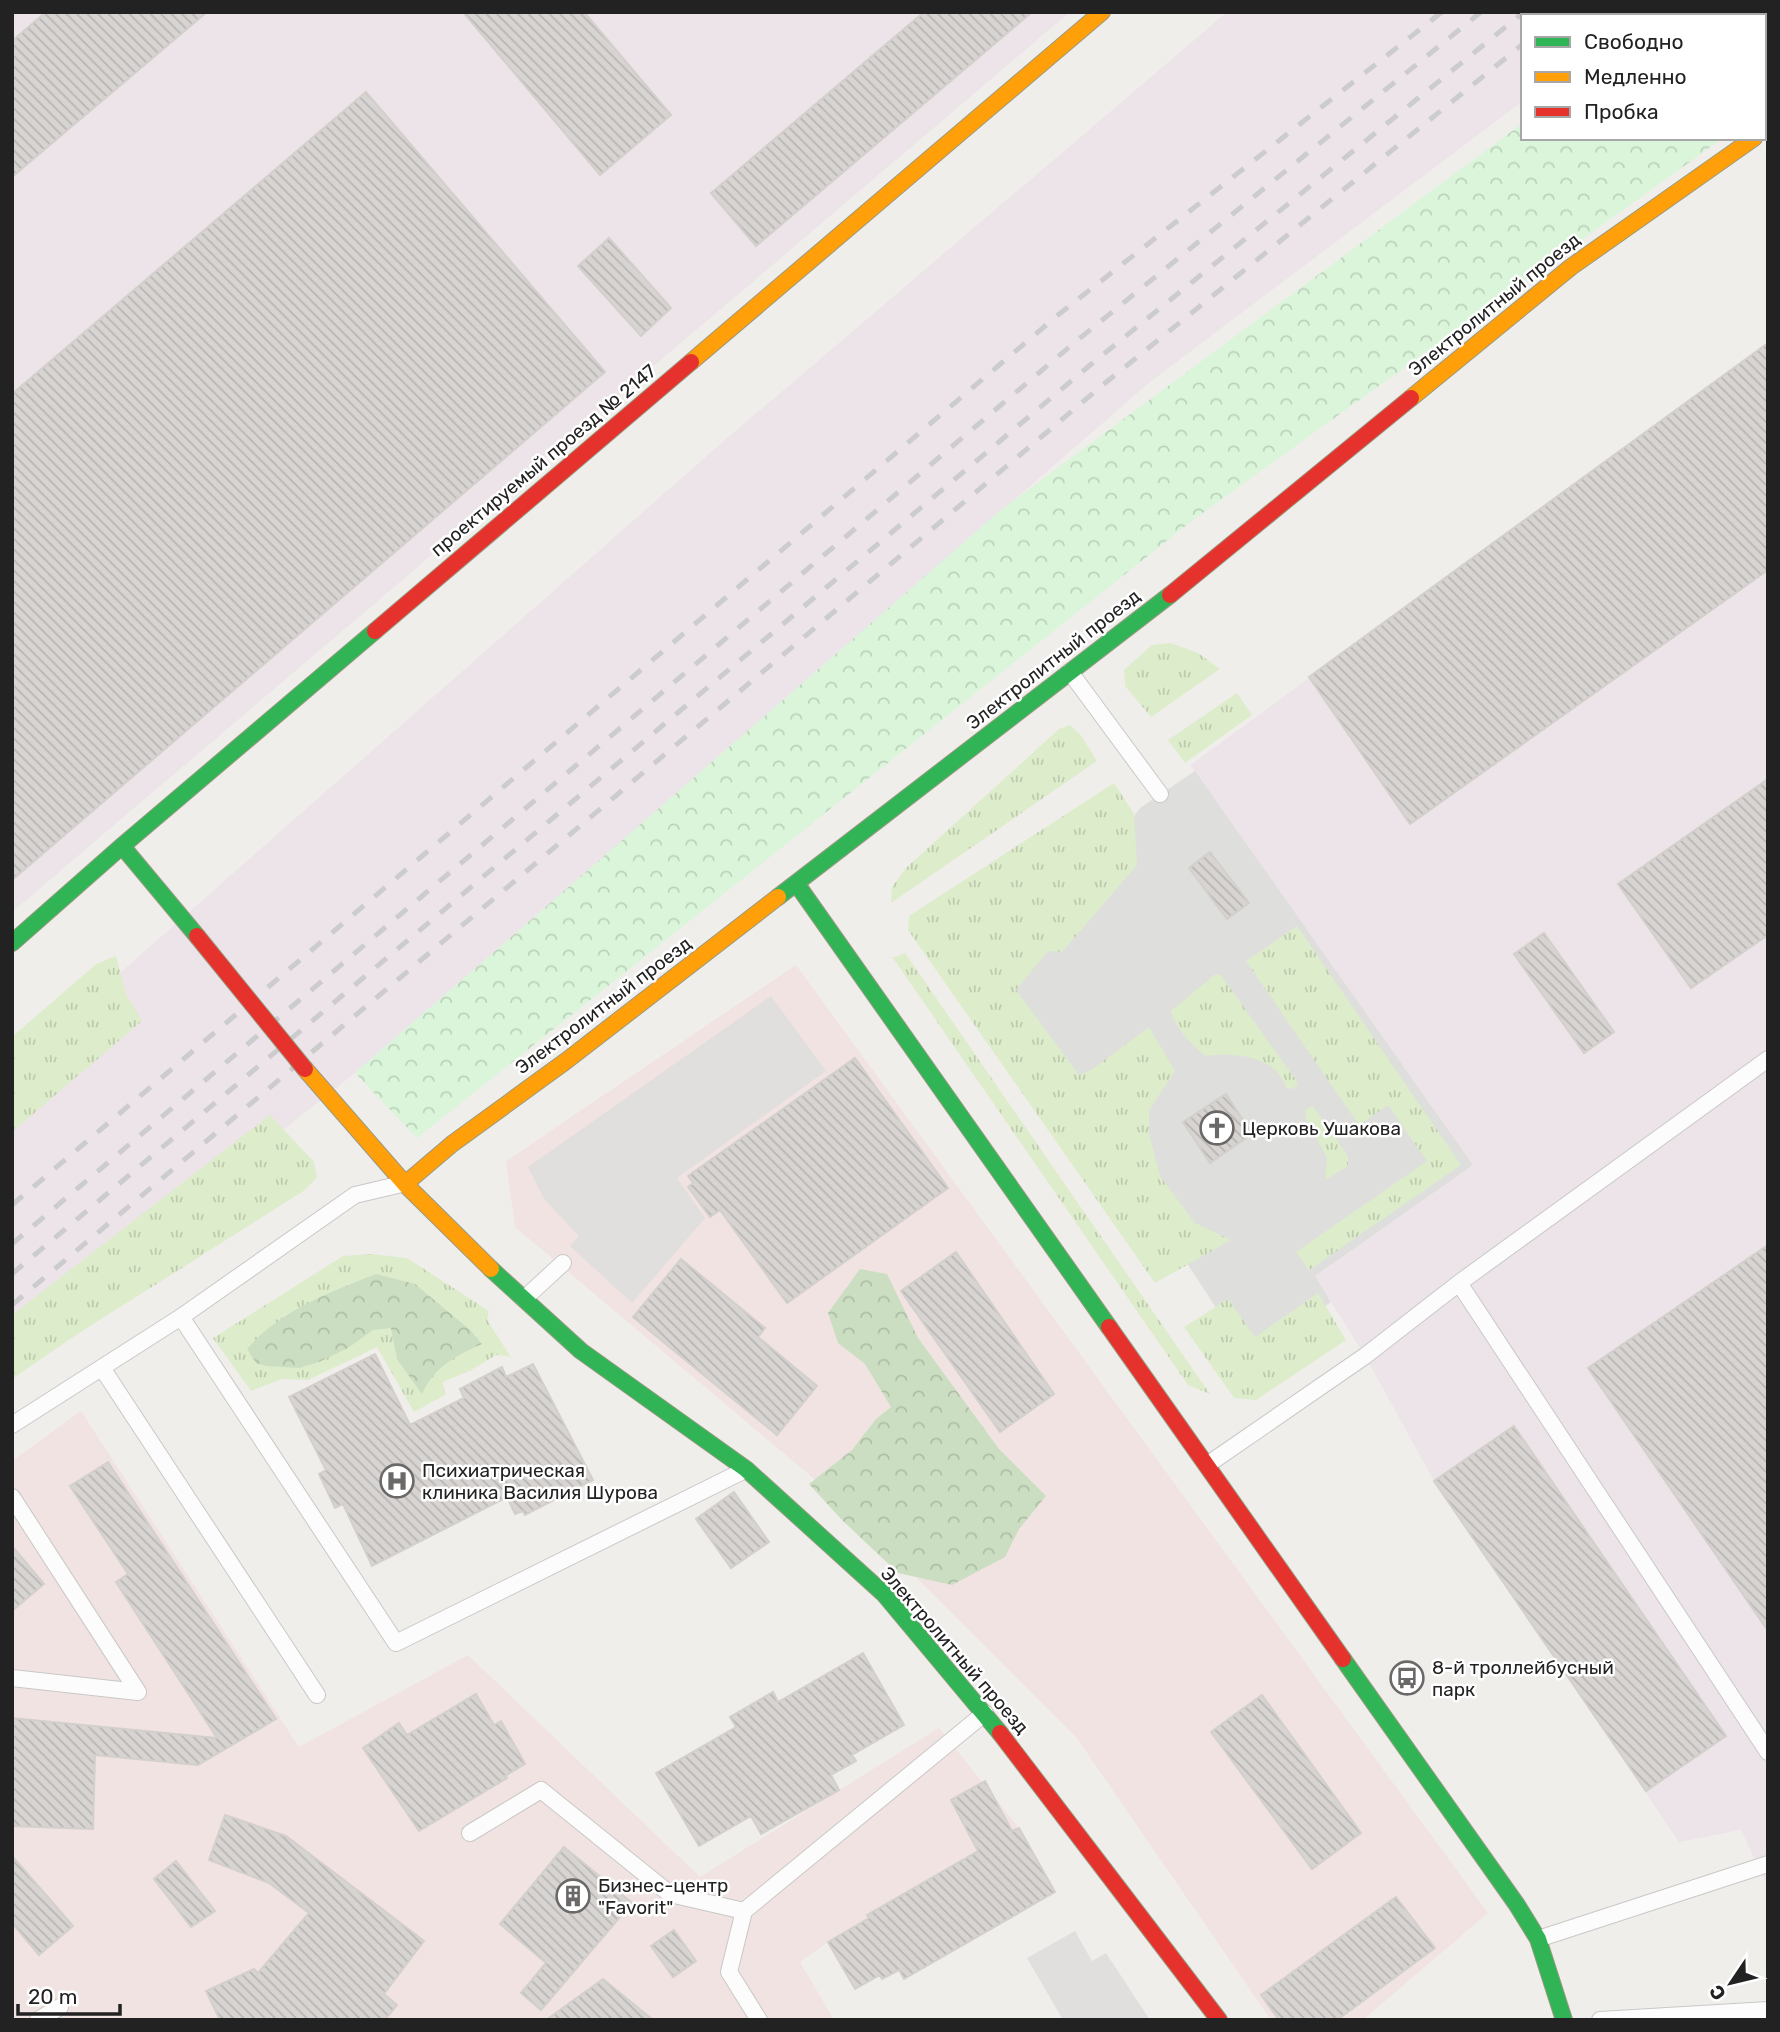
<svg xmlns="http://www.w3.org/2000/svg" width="1780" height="2032" viewBox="0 0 1780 2032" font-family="Rubik,sans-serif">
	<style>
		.commercial { fill: #f1e3e1 }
		.industrial { fill: #ede4e9 }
		.religious { fill: #dededc }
		.grass { fill: url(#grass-tufts) }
		.forest { fill: url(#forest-crowns) }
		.park { fill: url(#park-crowns) }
		.parking { fill: #e0dfde }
		.building { fill: url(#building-back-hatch); stroke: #d3d0cc; stroke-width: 2 }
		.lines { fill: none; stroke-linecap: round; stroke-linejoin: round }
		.lane-casing { stroke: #c9c8c7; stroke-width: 18 }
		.fast-casing { stroke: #999a82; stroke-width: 18 }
		.slow-casing { stroke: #999a82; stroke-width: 18 }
		.jam-casing { stroke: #999a82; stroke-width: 18 }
		.lane { stroke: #fdfcfc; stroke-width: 16 }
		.fast { stroke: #30b455; stroke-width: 16 }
		.slow { stroke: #ff9f0a; stroke-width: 16 }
		.jam { stroke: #e5322d; stroke-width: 16 }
		.rail { stroke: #ccc; stroke-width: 5; stroke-dasharray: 14 14; stroke-linecap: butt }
		.jam-bridge-casing { stroke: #999a82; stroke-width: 18; stroke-linecap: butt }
		.jam-bridge { stroke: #e5322d; stroke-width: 16 }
		.labels { text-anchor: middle; stroke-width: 5; stroke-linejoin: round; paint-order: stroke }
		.street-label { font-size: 19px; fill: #222; stroke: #fff }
		.poi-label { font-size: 19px; fill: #222; stroke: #fff; text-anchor: start }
	</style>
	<defs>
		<pattern id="grass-tufts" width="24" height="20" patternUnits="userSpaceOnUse" patternTransform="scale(1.75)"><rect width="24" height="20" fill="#ddeccb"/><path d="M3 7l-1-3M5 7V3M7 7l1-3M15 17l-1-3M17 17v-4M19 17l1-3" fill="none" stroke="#bdcaae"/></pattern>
		<pattern id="forest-crowns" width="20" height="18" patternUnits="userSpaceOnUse" patternTransform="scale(1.75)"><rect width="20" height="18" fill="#cbdec1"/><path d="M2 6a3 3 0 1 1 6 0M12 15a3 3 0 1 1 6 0" fill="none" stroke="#aebea6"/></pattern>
		<pattern id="park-crowns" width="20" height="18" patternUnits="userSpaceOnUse" patternTransform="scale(1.75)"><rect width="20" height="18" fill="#daf5da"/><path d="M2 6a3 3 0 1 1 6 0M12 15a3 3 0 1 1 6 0" fill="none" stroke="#bbd2bb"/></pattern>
		<pattern id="building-back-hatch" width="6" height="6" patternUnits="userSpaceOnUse" patternTransform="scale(1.75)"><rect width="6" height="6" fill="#d7d4d2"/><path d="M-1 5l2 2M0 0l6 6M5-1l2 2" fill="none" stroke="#b8b6b4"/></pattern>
	</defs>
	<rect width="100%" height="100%" fill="#f0eeeb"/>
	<!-- commercial -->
	<path class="commercial" d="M796,965L1488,1913L1363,2020H1271L1076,1737L839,1500L515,1227L506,1161Z
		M81,1411L299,1747L468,1655L700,1877L939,1728L1019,1828L868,1914L869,1918L828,1942L800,1962L834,2020H12V1461Z"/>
	<!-- industrial -->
	<path class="industrial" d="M12,12H1070L12,912Z
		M1227,12H1640L1635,16H1523V101L1150,382L355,1073L12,1344V1068L718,446Z
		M1768,343V1887L1741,1830L1679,1842L1434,1481L1365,1356L1315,1276L1473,1165L1190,765Z"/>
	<!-- religious -->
	<path class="religious" d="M1195,771L1473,1165L1315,1276L1331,1302L1250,1360L1008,988L1140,808Z"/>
	<!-- grass -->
	<path class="grass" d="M1171,643L1198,653L1220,669L1151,717L1125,686L1124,670L1152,645Z
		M1237,693L1252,715L1185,763L1168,740Z
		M1070,725L1080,734L1097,761L891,903L892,887L907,867L1059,729Z
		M1114,783L1134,814L1137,865L1062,952L1048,951L1016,990L1079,1075L1091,1070L1149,1027L1175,1071L1149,1110V1134L1160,1176L1195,1223L1231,1240L1155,1283L908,930L909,916Z
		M1297,926L1461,1165L1309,1270L1296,1252L1427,1161L1388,1105L1359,1125L1246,961Z
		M905,953L1210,1394L1188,1385L893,958Z
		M116,956L126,994L142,1021L12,1132V1037L96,964Z
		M1220,974L1298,1083L1293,1089L1287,1088C1283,1081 1280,1074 1274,1069C1257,1054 1226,1053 1205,1056C1191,1044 1176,1029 1171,1011L1214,975Z
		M1313,1106L1348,1156V1166L1325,1180L1327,1158L1306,1118L1305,1110Z
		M270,1115L314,1162L317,1177L305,1190L76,1335L12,1379V1315Z
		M372,1254L407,1258L489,1311L487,1320L511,1357L496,1355L471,1370L443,1382L445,1395L414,1412L377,1347L308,1380L282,1379L251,1391L213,1338L343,1256Z
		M1318,1293L1346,1340L1256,1400L1234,1398L1184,1327L1228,1299L1255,1337Z"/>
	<!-- forest -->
	<path class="forest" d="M860,1269L887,1274L918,1338L999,1449L1046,1496L1019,1529L1005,1557L952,1585L898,1573L842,1520L809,1484L852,1450L876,1419L891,1407L865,1364L838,1343L828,1313Z
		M376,1274L415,1284L469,1329L482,1344C455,1356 434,1367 422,1394L397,1359L391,1328L373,1330L348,1348L319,1362L299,1368L266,1366L256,1363L247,1349C281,1310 328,1293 376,1274Z"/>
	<!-- park -->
	<path class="park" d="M1681,12H1768V106L1764,109V16H1676Z
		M1523,123V138H1723L1193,520L417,1138L355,1073L1002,509Z"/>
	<!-- parking -->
	<path class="parking" d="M771,996L826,1071L677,1178L705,1218L632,1303L570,1246L579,1236L544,1199L528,1167Z
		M1075,1931L1092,1961L1106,1953L1150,2020H1063L1027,1958Z"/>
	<!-- building -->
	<path class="building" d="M46,12H207L12,177V41Z
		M463,12H584L671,115L600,175Z
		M924,12H1032L756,246L711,193Z
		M366,92L605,372L12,880V394Z
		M609,238L671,308L641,336L578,266Z
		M1768,343V570L1410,824L1309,677Z
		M1768,779V935L1691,988L1618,884Z
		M1210,852L1249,903L1227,919L1189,868Z
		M1544,933L1614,1032L1584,1053L1514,954Z
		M855,1058L948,1188L787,1303L720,1210L710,1217L688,1187L693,1183L688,1176Z
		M1226,1094L1252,1134L1210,1163L1183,1122Z
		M1768,1245V1631L1588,1368Z
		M956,1252L1054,1394L1000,1432L901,1291Z
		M681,1259L765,1328L758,1337L817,1386L777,1435L633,1317Z
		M375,1354L410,1425L464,1398L460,1389L502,1367L506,1377L533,1364L593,1480L525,1515L523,1511L515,1514L507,1497L372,1566L343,1504L335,1508L319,1474L326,1470L289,1397Z
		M1514,1426L1726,1736L1646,1791L1434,1481Z
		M108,1462L276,1719L198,1765L95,1755L93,1829L12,1826V1718L217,1738L116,1582L128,1574L70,1486Z
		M734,1492L769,1542L731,1568L696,1519Z
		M12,1546L44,1584L12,1611Z
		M863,1653L904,1725L852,1755L856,1761L831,1775L839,1790L761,1834L751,1816L699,1846L656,1773L736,1727L730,1717L773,1692L778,1702Z
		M476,1694L494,1725L501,1721L525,1764L505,1776L507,1778L419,1831L363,1748L399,1723L407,1735Z
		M1262,1695L1361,1833L1312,1869L1211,1732Z
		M985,1781L1012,1831L1019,1828L1055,1892L904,1979L899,1970L882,1979L880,1975L855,1989L828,1942L869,1918L867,1915L978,1851L951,1800Z
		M225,1815L286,1836L424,1941L384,1994L397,2005L385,2020H220L206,1991L254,1969L258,1973L309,1913L269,1883L209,1860Z
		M564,1847L632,1903L541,2010L521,1993L546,1963L500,1924Z
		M12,1856L73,1926L39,1955L12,1923Z
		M176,1861L215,1911L191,1927L154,1879Z
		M1396,1897L1435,1948L1337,2020H1279L1261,1995Z
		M674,1930L696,1961L673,1977L651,1946Z
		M603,1979L653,2020H546Z"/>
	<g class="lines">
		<defs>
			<path id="lane" d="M1070,672L1160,794
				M1459,1283L1768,1752
				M524,1299L563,1263
				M181,1317L396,1643L743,1471
				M102,1368L317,1695
				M12,1425L181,1317L355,1195L402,1184
				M1207,1465L1365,1356L1459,1283L1768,1059
				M12,1497L138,1692L12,1678
				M470,1833L541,1790L670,1894L744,1911
				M1538,1939L1768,1864
				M38,2020L60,2007
				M759,2020L729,1972L744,1911L985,1713
				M1600,2020L1768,2010"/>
			<path id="fast" d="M122,846L197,936
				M796,883L1109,1327
				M778,897L1170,595
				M12,943L122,846L375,631
				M491,1269L581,1351L746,1469L884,1594L1000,1733
				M1343,1659L1517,1905L1538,1939L1564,2020"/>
			<path id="slow" d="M691,362L1102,12
				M1411,398L1571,267L1754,138
				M305,1069L405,1184L491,1269
				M405,1184L452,1144L566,1061L778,897"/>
			<path id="jam" d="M1170,595L1411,398
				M375,631L691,362
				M1109,1327L1343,1659
				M1000,1733L1219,2020"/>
		</defs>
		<!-- lane casing -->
		<use href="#lane" class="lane-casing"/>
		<!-- fast casing -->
		<use href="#fast" class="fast-casing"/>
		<!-- slow casing -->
		<use href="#slow" class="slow-casing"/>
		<!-- jam casing -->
		<use href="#jam" class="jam-casing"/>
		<!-- lane -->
		<use href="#lane" class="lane"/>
		<!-- fast -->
		<use href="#fast" class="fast"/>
		<!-- slow -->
		<use href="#slow" class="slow"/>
		<!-- jam -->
		<use href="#jam" class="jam"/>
		<!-- rail -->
		<path class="rail" d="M1558,16L1562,12
			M12,1205L1058,315L1442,12
			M12,1244L1074,343L1481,12
			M12,1274L1089,366L1524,12
			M12,1305L1104,384L1523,44"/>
		<defs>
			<path id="jam-bridge" d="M197,936L305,1069"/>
		</defs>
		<!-- jam-bridge casing -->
		<use href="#jam-bridge" class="jam-bridge-casing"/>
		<!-- jam-bridge -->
		<use href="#jam-bridge" class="jam-bridge"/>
	</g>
	<!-- icons -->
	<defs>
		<symbol id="church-ring" viewBox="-11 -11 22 22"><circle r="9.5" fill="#fff" stroke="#6a6968" stroke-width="1.5"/><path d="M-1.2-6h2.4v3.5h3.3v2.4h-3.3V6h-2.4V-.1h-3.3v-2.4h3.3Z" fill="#6a6968"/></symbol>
		<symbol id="hospital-ring" viewBox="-11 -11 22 22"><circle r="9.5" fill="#fff" stroke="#6a6968" stroke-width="1.5"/><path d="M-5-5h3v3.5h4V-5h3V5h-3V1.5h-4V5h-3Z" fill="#6a6968"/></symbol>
		<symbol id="bus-ring" viewBox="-11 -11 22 22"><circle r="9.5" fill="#fff" stroke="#6a6968" stroke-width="1.5"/><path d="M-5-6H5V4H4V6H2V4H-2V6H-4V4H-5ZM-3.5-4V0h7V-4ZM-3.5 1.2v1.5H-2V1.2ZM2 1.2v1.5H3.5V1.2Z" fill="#6a6968"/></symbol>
		<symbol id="building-ring" viewBox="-11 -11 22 22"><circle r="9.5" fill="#fff" stroke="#6a6968" stroke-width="1.5"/><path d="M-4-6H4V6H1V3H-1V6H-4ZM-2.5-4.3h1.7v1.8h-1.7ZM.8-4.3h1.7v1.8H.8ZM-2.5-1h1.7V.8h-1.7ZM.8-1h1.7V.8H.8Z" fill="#6a6968"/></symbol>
	</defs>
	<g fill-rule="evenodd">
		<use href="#church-ring" x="1198" y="1109" width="38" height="38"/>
		<use href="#hospital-ring" x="378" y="1462" width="38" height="38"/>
		<use href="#bus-ring" x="1388" y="1659" width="38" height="38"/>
		<use href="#building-ring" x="554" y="1877" width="38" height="38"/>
	</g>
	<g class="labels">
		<!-- street labels -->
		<g class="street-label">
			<text transform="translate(1494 304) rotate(-39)" y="7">Электролитный проезд</text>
			<text transform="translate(543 460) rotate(-40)" y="7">проектируемый проезд № 2147</text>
			<text transform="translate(1053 659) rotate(-38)" y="7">Электролитный проезд</text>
			<text transform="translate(603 1005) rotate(-37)" y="7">Электролитный проезд</text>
			<text transform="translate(955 1650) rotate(49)" y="7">Электролитный проезд</text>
		</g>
		<!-- poi labels -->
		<g class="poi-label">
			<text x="1242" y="1135">Церковь Ушакова</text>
			<text x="422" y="1477">Психиатрическая<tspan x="422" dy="22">клиника Василия Шурова</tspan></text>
			<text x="1432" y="1674">8-й троллейбусный<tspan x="1432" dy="22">парк</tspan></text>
			<text x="598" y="1892">Бизнес-центр<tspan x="598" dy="22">"Favorit"</tspan></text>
		</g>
	</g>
	<!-- border -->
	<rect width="1780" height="2032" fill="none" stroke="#222222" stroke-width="28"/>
	<!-- legend -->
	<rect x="1521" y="14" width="245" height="126" fill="#ffffff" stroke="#a7a7a7" stroke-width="2"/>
	<rect x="1535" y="37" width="35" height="10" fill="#30b455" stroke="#a7a7a7" stroke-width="2"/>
	<text x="1584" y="49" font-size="21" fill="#222222">Свободно</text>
	<rect x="1535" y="72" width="35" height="10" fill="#ff9f0a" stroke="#a7a7a7" stroke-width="2"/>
	<text x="1584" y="84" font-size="21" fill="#222222">Медленно</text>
	<rect x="1535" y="107" width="35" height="10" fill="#e5322d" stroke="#a7a7a7" stroke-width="2"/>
	<text x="1584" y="119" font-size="21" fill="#222222">Пробка</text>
	<!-- north arrow -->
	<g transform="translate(1731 1983) rotate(235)" stroke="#ffffff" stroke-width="5" paint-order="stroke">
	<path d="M0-5L12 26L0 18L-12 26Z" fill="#222222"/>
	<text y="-10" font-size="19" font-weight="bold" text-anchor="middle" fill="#222222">С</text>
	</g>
	<!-- scale -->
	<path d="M18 2004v10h102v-10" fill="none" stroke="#222222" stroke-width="3.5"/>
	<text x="28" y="2004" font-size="21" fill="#222222" stroke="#ffffff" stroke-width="5" paint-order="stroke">20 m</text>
</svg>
